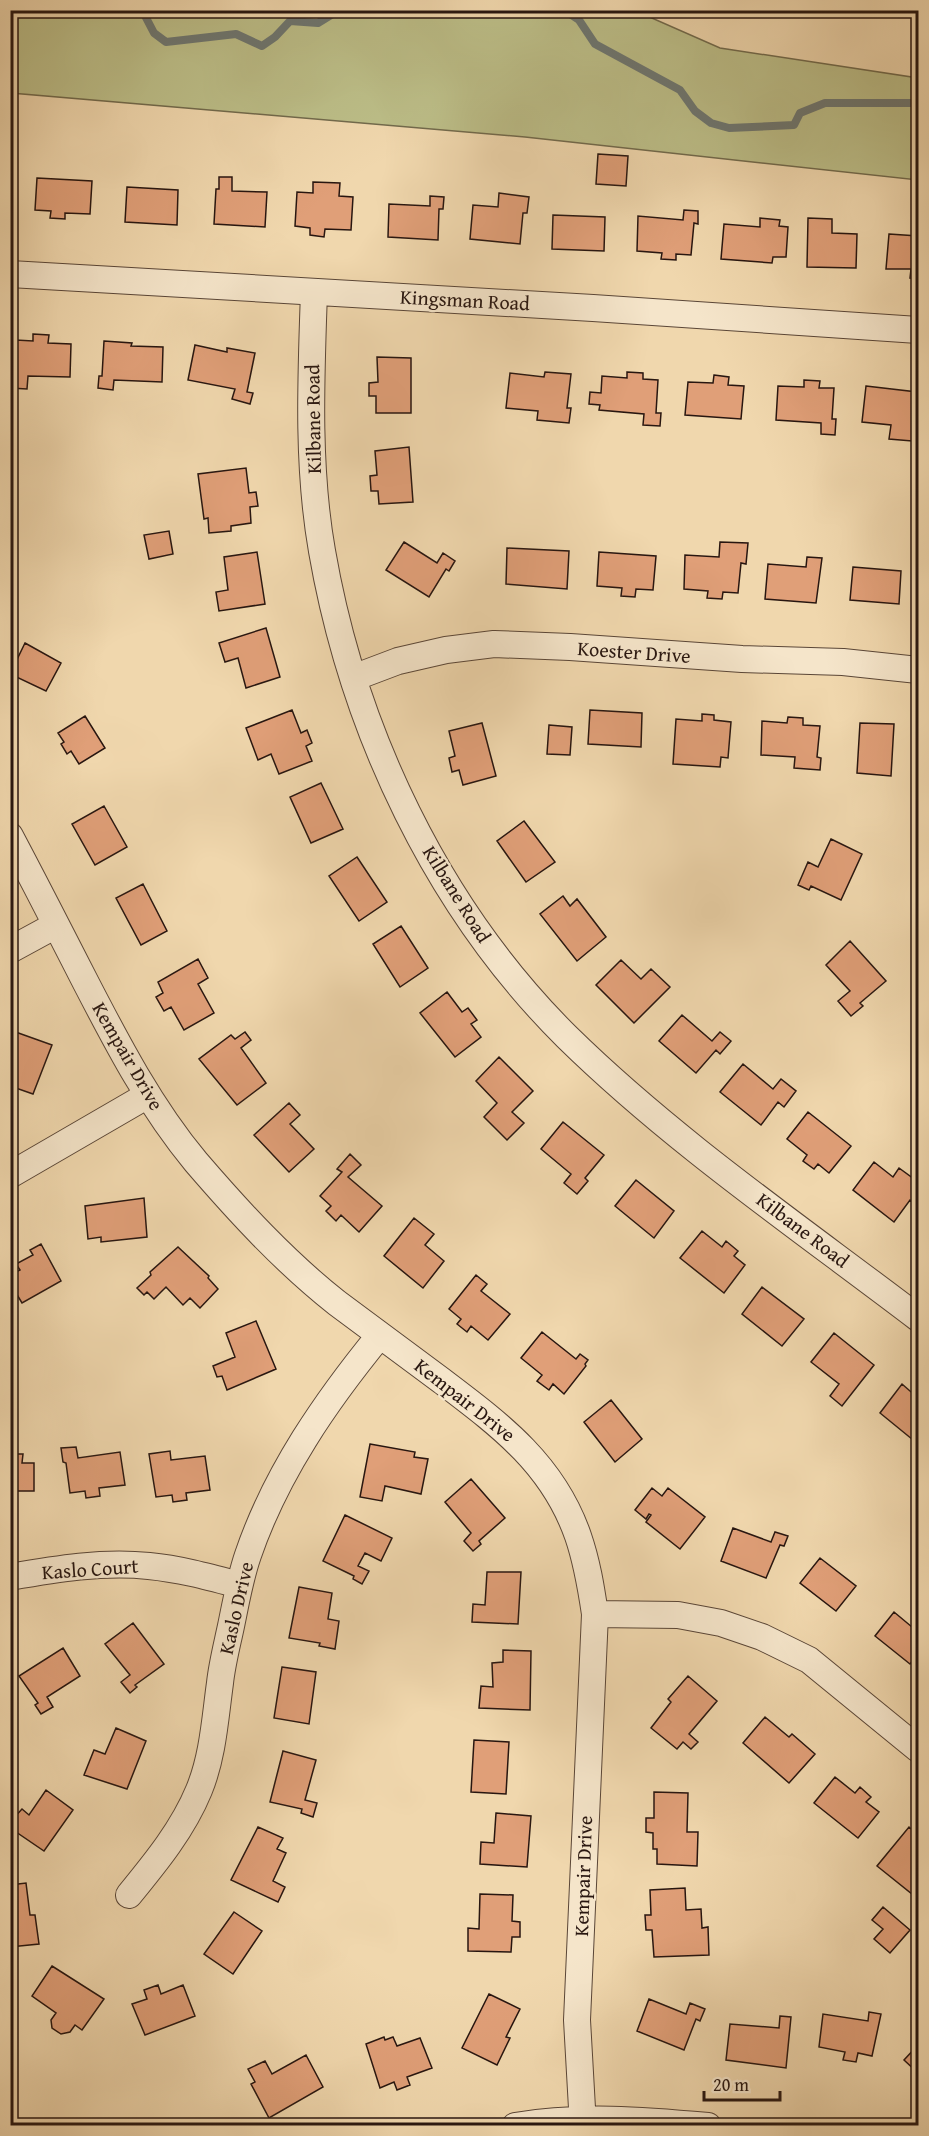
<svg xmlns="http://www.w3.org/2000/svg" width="929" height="2136" viewBox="0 0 929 2136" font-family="'Gentium Book Plus',serif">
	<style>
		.green { fill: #bcbe88; stroke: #726a4c; stroke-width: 1.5 }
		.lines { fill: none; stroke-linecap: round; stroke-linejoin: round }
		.stream { stroke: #6e7771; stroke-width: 8 }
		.building { fill: #e09f78; stroke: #281610; stroke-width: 1.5 }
		.minor-casing { stroke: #5a4637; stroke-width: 28 }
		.minor { stroke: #f5e5ca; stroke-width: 26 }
		.labels { text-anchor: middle; stroke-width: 4.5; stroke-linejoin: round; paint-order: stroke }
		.street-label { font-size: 20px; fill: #281610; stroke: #f5e5ca }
	</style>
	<rect width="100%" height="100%" fill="#f0d7ad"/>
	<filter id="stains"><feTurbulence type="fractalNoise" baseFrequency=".00333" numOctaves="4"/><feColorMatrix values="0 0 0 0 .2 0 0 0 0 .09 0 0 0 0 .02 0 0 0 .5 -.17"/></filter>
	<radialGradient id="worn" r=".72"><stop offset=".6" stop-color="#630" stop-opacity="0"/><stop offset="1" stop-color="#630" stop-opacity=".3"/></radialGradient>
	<!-- green -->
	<path class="green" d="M10,11H636L720,48L918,78V180L525,137L11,93Z"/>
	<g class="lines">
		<!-- stream -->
		<path class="stream" d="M142,10L154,33L166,42L236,34L262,46L275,37L290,21L318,23L339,10
			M564,10L579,20L595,44L680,90L695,111L711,123L729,128L794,125L800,113L825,103H918"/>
	</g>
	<!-- building -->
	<path class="building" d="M598,154L628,156L626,186L596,184Z
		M219,177H232V191L267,192L265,227L214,224L216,189H219Z
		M37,178L92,181L90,214L65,213V219L50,218L51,211L35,210Z
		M313,182L340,183L339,196L353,197L351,230L325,229L324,237L310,235V228L295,226L297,192L313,193Z
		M127,187L178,190L177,225L125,222Z
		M499,193L529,197L527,213H523L520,244L470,239L473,205L498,207Z
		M430,196L444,197L443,209H439L438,240L388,237L389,204L430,206Z
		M684,210L698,211V224L694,223L691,255L676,254V260L661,259L662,253L637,251L638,216L683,220Z
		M553,215L605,217L604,251L552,249Z
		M760,218L780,220L779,226L788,227L786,257H773L772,263L721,259L724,224L760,227Z
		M808,218L832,219V233L857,234L856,268L807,267Z
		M889,234L918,236V279L910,278L911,269H886Z
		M33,334L49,335L48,343L71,344L70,377L28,376L27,389L10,388V367L16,368V340L33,341Z
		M104,341L132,343L131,346L163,347L162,382L114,380L113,390L98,388L99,376H102Z
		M195,345L227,352V348L255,353L247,392L253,393L250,404L232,399L235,389L188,380Z
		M377,357L411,358V413H376V396H369V383L378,382Z
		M545,372L571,374L567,408H571L569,423L537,420L538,411L506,408L510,373L544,377Z
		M627,372L643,373V379L658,380L656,413H661L660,426L643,425L644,414L599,410L600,405L589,404L590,392L601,393L602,376L627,378Z
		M714,375L729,377L728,385L744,386L741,419L685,415L688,382L713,383Z
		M804,380L820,381L819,388H834L832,419H836L835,435L821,434V423L776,420L778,386L804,387Z
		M866,386L917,392L912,441L889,439L891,425L862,422Z
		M409,447L413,502L379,504L378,491H371L370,476L377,475L375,451Z
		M246,468L249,493L256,492L258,506L250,507L251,523L231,526V531L209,533L208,518L204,519L198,474Z
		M169,531L173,554L149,559L144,535Z
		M404,542L437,563L443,553L455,561L449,571L446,569L429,597L386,570Z
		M720,542L748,543L746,564L741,563L738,593L723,592L722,599L707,598L708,591L684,589L685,555L719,557Z
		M507,548L569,551L567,589L506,584Z
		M257,552L265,604L219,611L216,592L228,590L224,557Z
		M599,552L656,556L653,590L636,589L635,597L621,596L622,588L597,586Z
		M807,557L822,558L816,603L765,599L768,564L806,567Z
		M853,567L901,571L899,604L850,600Z
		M266,628L280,677L246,688L238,658L225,662L219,643Z
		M25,643L61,663L46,691L10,674Z
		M292,710L301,733L307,730L312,743L306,746L312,761L279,774L271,754L258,760L246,728Z
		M590,710L642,713L641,747L588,744Z
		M702,714L714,715V720L731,722L728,758L721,757L720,767L673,764L676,719L702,721Z
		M85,716L105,748L79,764L71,751L67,754L61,744L64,742L58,733Z
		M788,717L803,718V725L820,726L817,757L821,758L820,770L794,768L795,757L761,755L762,721L787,723Z
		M482,723L496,776L463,785L459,770L452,772L449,758L455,756L449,731Z
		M860,723L894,724L891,776L857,773Z
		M549,725L572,727L570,755L547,754Z
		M321,783L343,829L311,843L290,797Z
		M104,806L127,847L95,865L72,824Z
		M524,821L555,862L526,882L497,841Z
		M831,839L862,854L841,900L811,886L809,890L798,885L808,862L818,867Z
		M357,857L387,902L359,921L329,876Z
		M143,884L167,931L141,945L116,898Z
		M563,896L570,906L577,899L606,937L577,961L540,914Z
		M401,926L428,968L400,987L373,944Z
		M850,941L886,981L860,1003L863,1006L851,1016L838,1001L850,991L826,965Z
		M198,959L208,978L198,984L214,1013L184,1030L171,1007L164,1011L156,997L163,993L158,982Z
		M621,960L641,979L651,969L670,987L634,1023L596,985Z
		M447,992L462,1012L468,1008L477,1020L471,1024L481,1037L455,1057L420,1013Z
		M682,1015L712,1041L720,1032L731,1041L720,1054L716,1050L696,1073L659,1041Z
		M10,1030L52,1045L33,1094L10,1086Z
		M245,1032L251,1040L241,1048L266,1083L237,1105L199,1059L231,1035L235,1039Z
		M499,1057L533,1091L512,1112L524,1123L507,1140L484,1117L497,1103L476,1081Z
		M743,1064L773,1089L781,1079L796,1091L784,1107L778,1102L761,1125L720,1092Z
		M289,1103L300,1115L290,1124L314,1149L289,1172L254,1135Z
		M808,1112L851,1146L829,1173L818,1164L814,1169L803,1161L807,1155L787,1139Z
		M563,1122L604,1155L585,1178L588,1181L577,1194L564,1183L571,1174L541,1149Z
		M350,1154L361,1165L348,1177L382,1206L359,1232L341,1215L336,1221L326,1211L331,1206L320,1196L342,1172L337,1169Z
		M874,1162L893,1177L899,1168L918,1182V1196L914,1203L910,1200L894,1222L853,1190Z
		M636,1180L674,1211L654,1238L615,1206Z
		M144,1198L147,1237L101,1242V1237L88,1239L85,1206Z
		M414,1218L434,1234L425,1245L444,1261L423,1288L384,1256Z
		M702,1231L722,1247L726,1241L738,1251L734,1256L745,1265L724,1293L680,1258Z
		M41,1244L61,1281L22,1303L10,1283V1275L20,1270L16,1264L33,1255L30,1250Z
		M178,1247L209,1276L208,1278L218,1289L200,1308L190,1298L183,1305L166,1287L154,1299L147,1292L144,1295L137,1288L151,1275L150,1272Z
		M476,1275L487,1284L481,1291L510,1314L488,1340L471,1326L467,1332L457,1324L461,1319L449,1309Z
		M762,1287L804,1319L782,1346L742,1314Z
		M256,1321L276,1369L227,1390L222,1376L217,1377L213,1366L235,1357L226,1333Z
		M542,1332L576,1359L580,1354L588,1360L585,1364L586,1366L564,1394L553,1384L549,1390L537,1381L542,1375L521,1358Z
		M834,1333L874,1365L842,1406L830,1396L839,1384L811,1362Z
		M902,1384L918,1398V1444L880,1413Z
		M611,1400L642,1439L615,1462L584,1422Z
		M370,1444L415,1452L414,1457L428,1459L421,1494L385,1486L382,1501L360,1497Z
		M76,1447L78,1458L120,1452L125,1485L99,1488L100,1496L86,1498L85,1491L70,1493L66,1463L63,1462L61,1448Z
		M170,1451L171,1460L205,1456L210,1490L186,1493L187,1500L173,1502L172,1495L156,1497L149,1454Z
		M10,1454H23L22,1463H34V1491H10Z
		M471,1479L505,1518L479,1541L481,1544L473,1551L464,1541L471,1533L445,1502Z
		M652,1488L662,1496L668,1488L705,1517L680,1549L646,1522L651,1515L649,1514L646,1519L635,1510Z
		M345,1515L392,1538L381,1561L365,1553L358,1566L369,1571L362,1584L353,1579L354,1576L323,1561Z
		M733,1528L771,1542L775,1532L788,1536L784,1546L780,1545L766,1578L721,1561Z
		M820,1558L856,1586L836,1611L800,1583Z
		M487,1572H521L518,1624L472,1622L473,1604L485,1605Z
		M299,1587L332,1593L328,1619L339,1621L335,1649L319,1646L320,1643L289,1638Z
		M894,1612L918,1632V1654L910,1664L875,1636Z
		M133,1623L164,1664L135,1685L137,1687L130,1693L121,1682L130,1675L105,1644Z
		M63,1648L80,1676L47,1697L53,1707L41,1714L35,1705L38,1703L19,1676Z
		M503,1650L531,1651L530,1710L479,1708L481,1686L493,1687L492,1663L503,1662Z
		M282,1667L316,1672L309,1724L274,1718Z
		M688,1676L717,1701L689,1734L698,1742L691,1749L683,1742L677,1749L651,1728L671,1702L668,1699Z
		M765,1717L789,1737L792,1734L815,1754L789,1783L743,1743Z
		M116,1728L146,1741L127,1789L84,1775L94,1750L105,1754Z
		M474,1740L509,1742L506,1794L471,1792Z
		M283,1751L316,1760L305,1800L317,1803L313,1817L301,1813L302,1809L270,1802Z
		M835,1777L855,1793L860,1787L871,1797L866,1802L879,1812L858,1838L814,1803Z
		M46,1790L73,1810L44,1851L16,1832L14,1835L10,1832V1822L22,1809L29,1815Z
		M654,1792L688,1793L687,1832H698L697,1866L657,1864V1849H653V1833L646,1832V1818H654Z
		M496,1813L531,1816L527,1867L480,1864L481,1842L494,1843Z
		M258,1827L283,1838L277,1849L286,1853L273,1881L285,1887L278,1902L231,1880Z
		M909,1827L918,1835V1896L917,1898L877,1866Z
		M26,1883L30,1915H35L39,1944L10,1947V1885Z
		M685,1888L686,1910L701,1909L702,1928L708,1927L709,1955L654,1957L652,1930H646L645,1915H651L650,1890Z
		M480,1894L513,1895L512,1921L520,1922V1937H512L511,1952L468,1951V1928L479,1929Z
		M883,1907L910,1930L890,1953L874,1939L883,1929L872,1920Z
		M234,1912L262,1931L233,1974L204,1954Z
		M52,1966L104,1999L82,2030L75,2025L70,2032L61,2034L52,2028L51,2020L56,2013L32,1996Z
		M158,1985L161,1994L183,1985L195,2016L145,2035L132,2004L147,1999L144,1990Z
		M489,1994L520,2009L506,2037L510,2038L497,2065L462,2048Z
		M649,1999L686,2014L690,2003L705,2009L700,2021L696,2019L684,2050L637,2031Z
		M869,2012L881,2014L872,2056L858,2053L856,2062L843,2060L845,2052L819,2047L823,2014L868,2021Z
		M780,2016L791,2017L786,2068L726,2060L730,2024L779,2028Z
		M384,2037L385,2040L393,2037L397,2046L420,2038L432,2068L407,2077L410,2085L397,2090L394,2082L380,2088L366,2044Z
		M918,2045V2073L904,2060Z
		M306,2055L323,2087L269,2118L251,2084L255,2082L248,2069L265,2061L272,2074Z"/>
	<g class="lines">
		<defs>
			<path id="minor" d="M10,274L593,308L918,330
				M314,292C311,378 307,466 322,551C353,730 437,908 567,1037C673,1141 800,1228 918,1318
				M353,678L398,661L446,650L494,644L570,647L742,659L843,662L918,670
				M10,836C36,885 61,934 86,983C118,1045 151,1108 196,1162C239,1212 285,1262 337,1303C372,1329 407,1355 442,1381C500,1425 553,1464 578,1536C587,1562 591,1587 595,1614L577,2020L583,2126
				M10,950L56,925
				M10,1175L148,1095
				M10,1577C56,1569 103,1561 149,1566C180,1569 209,1577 239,1585
				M595,1614L678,1615L721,1623L762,1637L809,1660L918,1749
				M129,1895C156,1862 183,1829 199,1790C213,1756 215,1719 220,1683C222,1664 227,1645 231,1626C236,1602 240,1578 248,1555C276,1473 326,1401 380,1335
				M515,2126C579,2115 644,2120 708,2126"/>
		</defs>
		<!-- minor casing -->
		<use href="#minor" class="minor-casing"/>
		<!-- minor -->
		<use href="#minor" class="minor"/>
	</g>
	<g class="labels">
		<!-- street labels -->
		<g class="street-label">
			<text transform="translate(465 300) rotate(3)" y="7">Kingsman Road</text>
			<text transform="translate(313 419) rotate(-91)" y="7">Kilbane Road</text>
			<text transform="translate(634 652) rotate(4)" y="7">Koester Drive</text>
			<text transform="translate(457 894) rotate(58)" y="7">Kilbane Road</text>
			<text transform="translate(128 1056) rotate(60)" y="7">Kempair Drive</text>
			<text transform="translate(803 1230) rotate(37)" y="7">Kilbane Road</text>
			<text transform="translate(465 1400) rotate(38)" y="7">Kempair Drive</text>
			<text transform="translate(90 1569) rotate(-4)" y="7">Kaslo Court</text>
			<text transform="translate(236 1608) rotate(-77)" y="7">Kaslo Drive</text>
			<text transform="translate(583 1876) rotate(-88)" y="7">Kempair Drive</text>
		</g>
	</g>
	<!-- margin -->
	<rect width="929" height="2136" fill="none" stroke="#f0d7ad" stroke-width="36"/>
	<rect x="12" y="12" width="905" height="2112" fill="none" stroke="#281610" stroke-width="3"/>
	<rect x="18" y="18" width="893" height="2100" fill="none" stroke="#281610" stroke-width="1.5"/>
	<!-- scale -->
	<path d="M704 2091v9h76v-9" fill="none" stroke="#281610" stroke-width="3"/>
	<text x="713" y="2091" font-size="18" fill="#281610" stroke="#f5e5ca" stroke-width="4.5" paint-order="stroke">20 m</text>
	<rect width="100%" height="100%" filter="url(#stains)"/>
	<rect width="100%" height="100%" fill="url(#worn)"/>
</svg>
